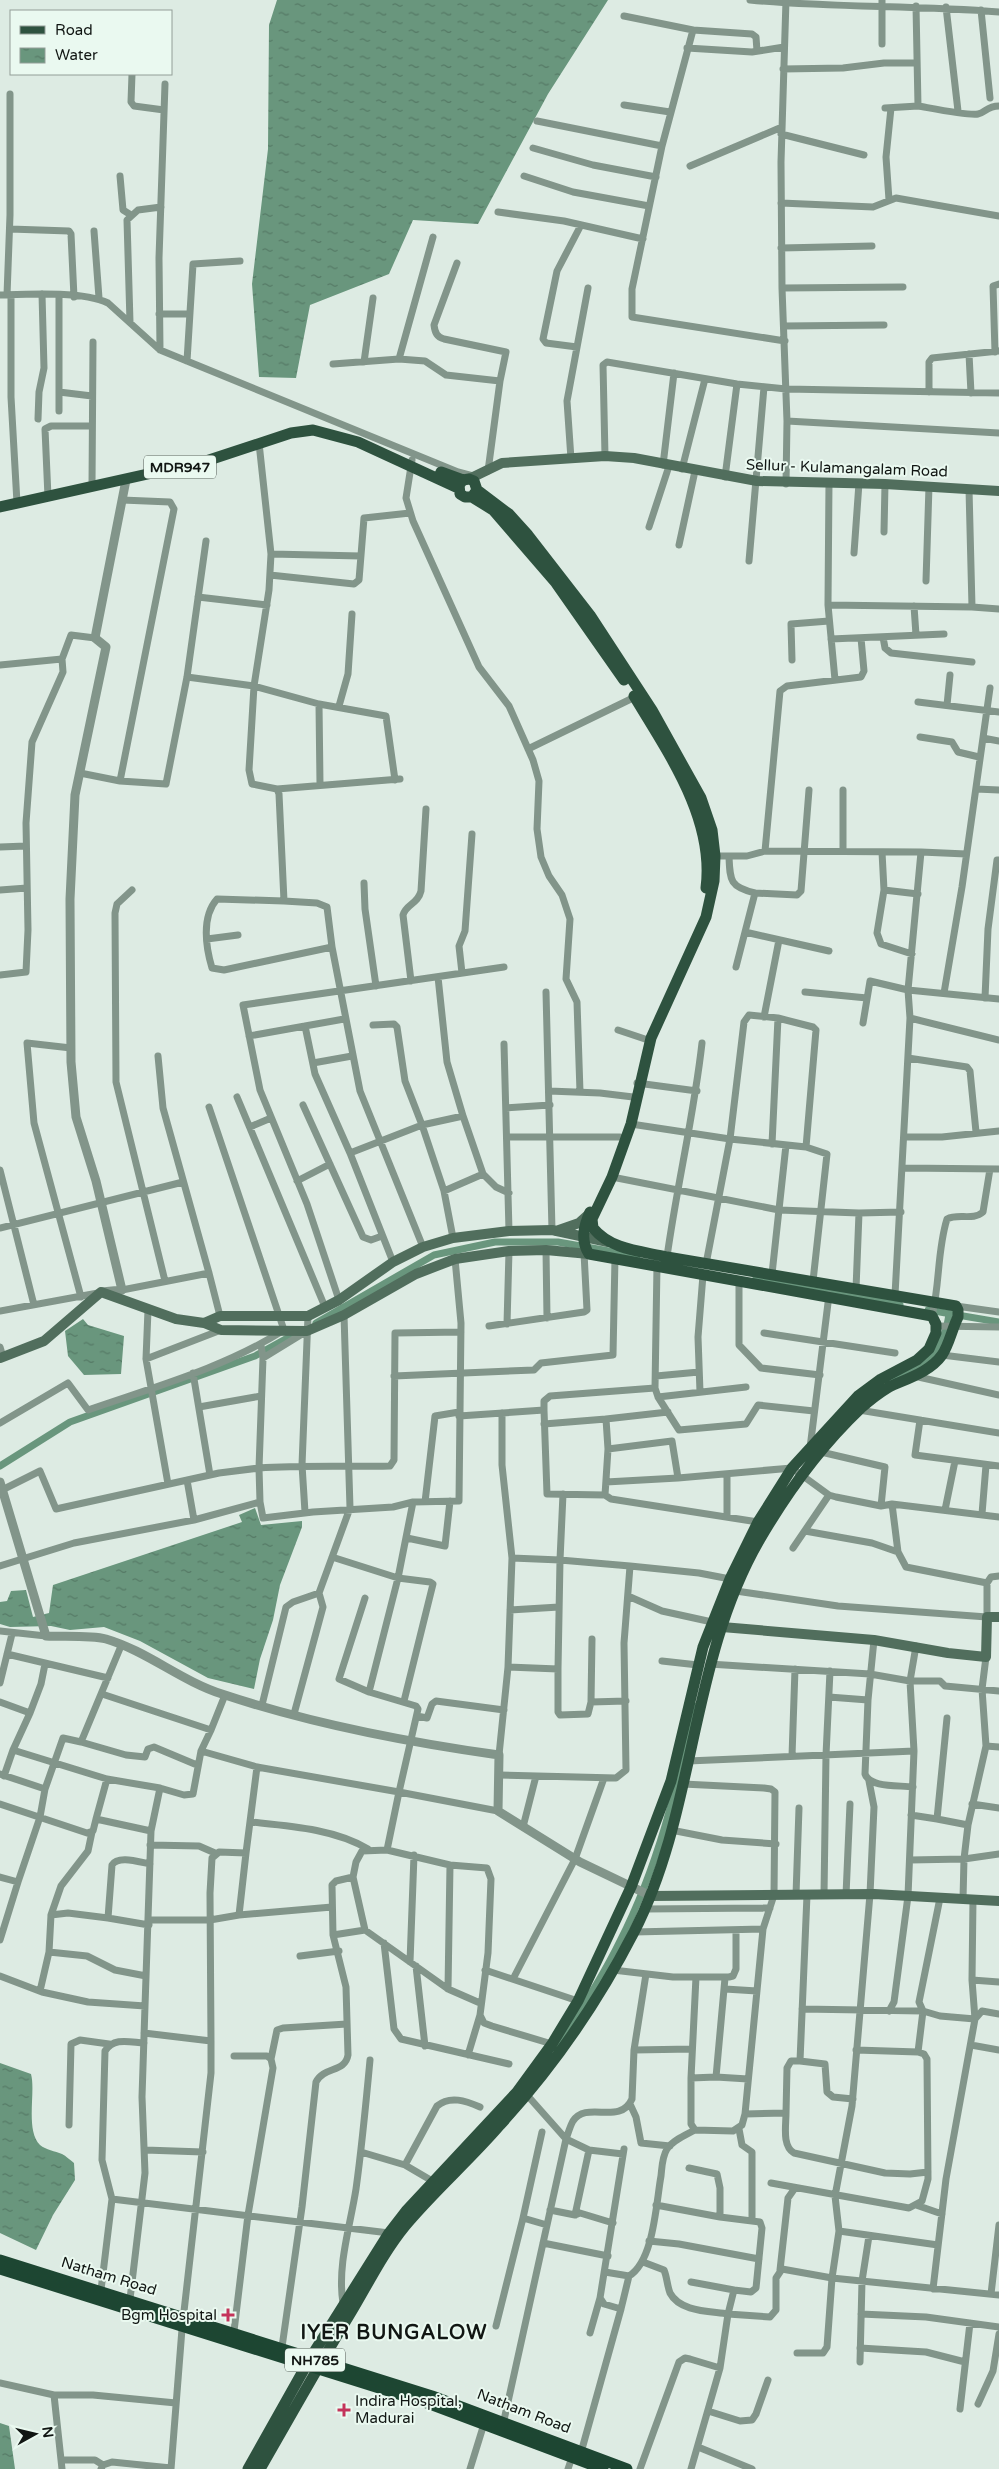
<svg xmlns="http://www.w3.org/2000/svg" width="999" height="2469" viewBox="0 0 999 2469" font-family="'Varela Round',sans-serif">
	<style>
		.water { fill: url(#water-ripples) }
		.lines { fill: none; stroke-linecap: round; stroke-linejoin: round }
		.canal { stroke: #69967d; stroke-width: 7 }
		.minor { stroke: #82958a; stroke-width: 7 }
		.tertiary { stroke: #82958a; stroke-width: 9 }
		.secondary { stroke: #516e5d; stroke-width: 10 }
		.primary { stroke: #2e523f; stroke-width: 11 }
		.trunk { stroke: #1d4632; stroke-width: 11 }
		.poi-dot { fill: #c4345b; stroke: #eaf9f0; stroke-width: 2 }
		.labels { text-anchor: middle; stroke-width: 4; stroke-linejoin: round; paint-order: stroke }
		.shield { fill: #eaf9f0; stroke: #525a55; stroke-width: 1 }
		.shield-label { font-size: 14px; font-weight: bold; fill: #111613 }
		.street-label { font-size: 15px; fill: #111613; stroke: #eaf9f0 }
		.poi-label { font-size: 15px; fill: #111613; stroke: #eaf9f0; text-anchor: end }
		.district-label { font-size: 20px; font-weight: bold; letter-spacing: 1px; fill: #111613; stroke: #eaf9f0 }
	</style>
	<defs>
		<pattern id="water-ripples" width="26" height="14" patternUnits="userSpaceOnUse" patternTransform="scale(1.25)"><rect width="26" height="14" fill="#69967d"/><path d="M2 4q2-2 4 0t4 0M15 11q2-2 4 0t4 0" fill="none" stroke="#557965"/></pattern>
	</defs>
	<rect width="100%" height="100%" fill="#ddebe3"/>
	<!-- water -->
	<path class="water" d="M277,0H608L548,94L478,224L413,220L389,274L310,305L296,378L259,377L252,284L268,149L269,25Z
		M83,1319L88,1325L124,1336L121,1374L84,1375L68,1356L65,1331Z
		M255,1508L261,1525L302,1521V1527L280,1585L273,1620L260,1659L254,1689L208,1678L140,1641L104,1627L70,1630L51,1626L10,1627L0,1624V1602L7,1601L11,1591L26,1590L33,1617L49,1613L53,1585L242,1522L239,1515Z
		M0,2063L31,2074C36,2092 25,2130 40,2145C46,2150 55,2151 62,2154C66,2156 70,2160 74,2163L75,2180L53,2215L36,2250L0,2233Z
		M0,2423L9,2426L15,2469H0Z"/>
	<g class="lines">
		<!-- canal -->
		<path class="canal" d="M756,1278L900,1305
			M928,1310L999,1322
			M316,1323L434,1255L495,1242H558L637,1256
			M889,1381C925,1363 943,1357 949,1314
			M0,1466L70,1422L255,1356L300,1331
			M557,2046C580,2012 602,1978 620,1941C657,1869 678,1786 694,1706"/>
		<!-- minor -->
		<path class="minor" d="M750,0C833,8 916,5 999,12
			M786,0L781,162L782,288L787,421L786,484
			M916,6L918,106C930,108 969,116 978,114C985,113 987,106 999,106
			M946,7L958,111
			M981,10L990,98
			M624,16L693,30L752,34L756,37L757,51
			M882,44V0
			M687,48L752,52L784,47
			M783,69L843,68L884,63H917
			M132,74L131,102L134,106L164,110
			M624,105L670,112
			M885,108L918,106
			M537,121L662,146L632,289V317L785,341
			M781,134L864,155
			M662,146L693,30
			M533,148L593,165L656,177
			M690,166L782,127
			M120,176L123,210L131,215
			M524,176L573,192L649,206
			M889,200L886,157L891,108
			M781,203L873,207L896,198L999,216
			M498,212L564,221L643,239
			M10,229L69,231L71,234L74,297
			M94,231L99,298
			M781,248L872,246
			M457,263L434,325C435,333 437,337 444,339L506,352L500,381
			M782,288L903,287
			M0,295C29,294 83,291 108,303L160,350L458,472L473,476
			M7,295L10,215V94
			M11,295V397L17,503
			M159,314H188
			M130,322L127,220L138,210L161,207
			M784,326L884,325
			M577,347L546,343L543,339L557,271L581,225
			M160,350L159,258L165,84
			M995,352L993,286L999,284
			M969,354L971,393
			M399,359L433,237
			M187,361L193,264L240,261
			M364,362L373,298
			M333,364L399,359L425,361L446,375L500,381L488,471
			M59,392L92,396
			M929,392V362L932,358L999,351
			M59,411V295
			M38,419L39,392L44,368L42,294
			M787,421L999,433
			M259,443L271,554L269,590L254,686L319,704L386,716L395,780
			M605,456L603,365L607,362L737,384L786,389L999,393
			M571,459L567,401L588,288
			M412,460L406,498L413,521L479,667L509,706L533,760L539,781L537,829L541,857L549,876L562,895L570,919L566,979L577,1002L580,1092
			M663,465L674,373
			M682,469L705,379
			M725,477L737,384
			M829,482L828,605L972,607L969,489
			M92,486L93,342
			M48,497L45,429L51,426H92
			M649,527L669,466
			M884,532L885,484
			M679,545L695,471
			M854,553L859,483
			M271,554L361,556
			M749,561L764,387
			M270,575L354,584L359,580L364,518L410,513
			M926,581L929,486
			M198,597L267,605
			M828,605L835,680
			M914,606L916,635
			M972,607L999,609
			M883,637L885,648L891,653L972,662
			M831,639L944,634
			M792,660L791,624L829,621
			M0,665L62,659L71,635L95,638
			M187,677L254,686L249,770L252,784L277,789L279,794L284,901L317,903L327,907L332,947L360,1091L423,1247
			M918,702L999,712
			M319,704L320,784
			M947,705L950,675
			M339,706L348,674L352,614
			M920,737L952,742L958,752L979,757
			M983,738L999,741
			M528,749L635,697
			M80,773L120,781L166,784L187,677L206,541
			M120,781L174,509L170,502L122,500
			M277,789L400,779
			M976,789L999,790
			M0,847L26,846
			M765,851L780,691L787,686L861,677L864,671L861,638
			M843,851V790
			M882,852L884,890L877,933L881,944L912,954
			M921,852L966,854
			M711,856H747L765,851L921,852L908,990L910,1018L895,1295
			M729,857C730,881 730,887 755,893L736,967
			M364,883L365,909L376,986
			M0,890L27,888
			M132,890L117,904L115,913L116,1082L165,1281
			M884,890L918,894
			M755,893L797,895L801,891L809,790
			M284,901L217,899C201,917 206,948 212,968L224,970L332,947
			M745,932L829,951
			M207,939L238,935
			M462,973L459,946L465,931L472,834
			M0,975L26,972L28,930L26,823L32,742L63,672L62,659
			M411,981L403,915C406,904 418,904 421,891L426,809
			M546,992L552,1230
			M805,992L867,998
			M944,993L962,887L990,688
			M985,998L988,929L997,860H999
			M764,1017L779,940
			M910,1018L999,1040
			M863,1023L870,981L908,990L999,999
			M373,1025L394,1024L397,1027L405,1081L422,1125L444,1191L453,1238
			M305,1026L315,1074L350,1153
			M618,1030L645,1039
			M249,1036L344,1019
			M504,1044L509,1231
			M71,1048L27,1043L34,1123L81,1297
			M158,1056L163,1108L209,1273
			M908,1058L967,1067L970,1071L976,1132
			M313,1063L352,1056
			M637,1083L697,1091
			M549,1091L600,1093L633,1097
			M237,1097L325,1307
			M303,1105L363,1237L371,1240L382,1236
			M506,1108L550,1105
			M631,1124L730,1139L806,1147L827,1154L813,1281
			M250,1127L271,1118
			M507,1137H620
			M904,1137H942L999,1131
			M772,1144L778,1018
			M903,1168L999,1169
			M0,1170L34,1305
			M483,1174L496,1187L509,1193
			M612,1177L779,1210L859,1213L901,1212
			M297,1181L330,1164
			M444,1191L483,1174L463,1116
			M0,1228L183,1182
			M546,1250L547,1318
			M667,1257C677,1185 694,1115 702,1043
			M455,1259L461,1323L459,1501L413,1502L393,1507L313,1512L263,1518L260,1502L259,1468C303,1465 346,1467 390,1466L394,1460L395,1333L461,1332
			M393,1262L350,1153L422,1125L463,1116L447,1062L438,977
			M706,1264L730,1139L744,1022L749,1015L778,1018L813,1027L816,1030L806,1147
			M657,1265L655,1388L658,1397L679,1430L746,1424L758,1405L814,1411
			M772,1274L786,1145
			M739,1281V1345L761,1368L820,1375
			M856,1289L859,1213
			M122,1290L209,1273L220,1316
			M339,1300L307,1204L260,1090L243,1005L504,967
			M956,1306L999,1312
			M148,1310L146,1359L168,1484
			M0,1311L98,1293
			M932,1316C940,1284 937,1251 947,1219C958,1213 973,1221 983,1212L990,1169
			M507,1324L509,1251
			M489,1326L584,1312L587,1310L584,1253
			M936,1326L999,1327
			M764,1333L895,1353
			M0,1347L3,1357
			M942,1355L999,1362
			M263,1358L307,1331
			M146,1359L221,1330
			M193,1373L210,1475
			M394,1376L534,1370L541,1363L613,1355L615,1258
			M656,1376L699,1372
			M914,1376L999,1395
			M700,1392L698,1337L703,1275
			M658,1397L746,1387
			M199,1407L261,1396
			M544,1410V1401L550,1396L655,1388
			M859,1410L999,1433
			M502,1413V1465L512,1558L508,1667
			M459,1416L544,1410L547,1494L605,1495
			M606,1419L668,1412
			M920,1420L915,1455L999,1466
			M0,1423L68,1383L88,1410C154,1387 224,1368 284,1330L209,1107
			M544,1424L606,1419L608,1449L605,1495L611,1499L758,1522
			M810,1448L829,1295
			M608,1449L672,1441L678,1478L792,1468L829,1495L836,1497L881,1506L892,1504L999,1517
			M821,1452L885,1467L881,1506
			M727,1474V1516
			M187,1480L194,1520
			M606,1482L678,1478
			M0,1491L40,1471L56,1509L219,1473L259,1468L263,1358L261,1345
			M425,1502L435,1416L459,1412
			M892,1504L898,1552L906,1567L987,1583
			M945,1510L955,1461
			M305,1512L302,1465L308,1316
			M982,1514L986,1465
			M805,1531L872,1543L898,1552
			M407,1538L445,1546L450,1501
			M793,1548L829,1495
			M332,1557L398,1578L430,1582L433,1584L404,1701
			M512,1558L560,1560L563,1494
			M0,1566L74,1543L194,1520L260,1502
			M630,1566L699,1573L730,1579
			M736,1591L838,1606L987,1617V1583L991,1577L999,1576
			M628,1596L662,1611L712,1622
			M510,1610L559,1607
			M0,1631L46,1636
			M874,1640L868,1700L865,1774C870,1788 899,1785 913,1787
			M7,1654L108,1678
			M662,1661L698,1665
			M709,1664L870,1674L910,1681H940L945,1686L999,1691
			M558,1669V1712L560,1715L588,1714L591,1702L626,1701
			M0,1683L12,1634
			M369,1692L398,1578L413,1502
			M102,1694L211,1730L225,1695
			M829,1697L868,1700
			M0,1702L30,1713L13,1750L107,1779L160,1788L151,1831
			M591,1702L592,1639
			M262,1705L286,1607L293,1602L319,1593
			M30,1713L41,1684L45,1664
			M294,1714L323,1607L319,1593L350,1508L344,1315
			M417,1716L427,1718L432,1704L436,1701L504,1710
			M211,1730L201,1751L257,1767L399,1792L418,1709L416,1706L369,1692L339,1679L365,1598
			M81,1742L126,1755L145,1757L148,1749L154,1747L197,1765
			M986,1746L999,1747
			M792,1756L795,1669
			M688,1761L914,1751
			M0,1774L45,1789L63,1738L81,1742L121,1646
			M499,1775L616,1778L626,1770L624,1643L630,1566L560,1560L558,1669L508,1667L499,1755
			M4,1776L13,1750
			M869,1781L874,1807L870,1894L852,2106L835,2196L839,2231L832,2278L999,2295
			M683,1784L764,1788L771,1789L775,1792L774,1895L763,1929
			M160,1788L184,1795L193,1794L201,1751
			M0,1804L87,1833L93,1831L96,1819L151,1831L145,2006
			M972,1804L999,1808
			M911,1815L937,1819L947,1718
			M96,1819L107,1779
			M937,1819L968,1825
			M251,1822C290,1826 335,1829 368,1849
			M523,1827L536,1776
			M671,1830L722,1840L776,1844
			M150,1845L199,1846L215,1853
			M387,1850L450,1865L487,1868L491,1879L488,1953L480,2015L484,2023L492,2026L552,2044
			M910,1860L964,1859L999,1854
			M0,1877L18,1882L0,1940
			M353,1877L365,1930
			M18,1882L40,1817L45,1789
			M796,1895L799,1808
			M824,1895L826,1755L830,1671
			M846,1895L850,1804
			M963,1899L964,1859L968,1825L986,1746L982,1689L986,1657
			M645,1909L770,1908
			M51,1915L61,1886L88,1851L92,1832
			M239,1915L246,1853
			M108,1918L149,1925
			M149,1920H210L239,1915L332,1907
			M634,1932L763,1929L745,2114L786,2113C786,2126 782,2146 794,2153L885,2173L910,2174L928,2172
			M333,1935L365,1930L448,1989L450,1865
			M384,1943L394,2029L401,2039L509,2064
			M49,1952L87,1956L115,1970L146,1976
			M300,1956L339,1951
			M410,1962L414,1855
			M416,1966L425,2046
			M485,1970L578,2001
			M613,1970L673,1977H729L733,1976L736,1969V1930
			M0,1976L42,1992L88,2002L145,2006L142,2097L145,2173L130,2299
			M696,1977L691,2078V2124L695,2130L733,2131L742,2125L745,2114
			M725,1978L716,2077L748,2079
			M513,1979L575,1859L604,1778
			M972,1980L973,1899
			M448,1989L480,2003
			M725,1989L757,1991
			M40,1991L49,1952L51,1915L68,1913L108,1918L112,1865C118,1855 139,1862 150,1864
			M802,2009L923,2011L940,2016L975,2019L972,1980L999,1982
			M889,2011L894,2002L908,1896L914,1751L910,1681L916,1646
			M144,2033L211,2041V2073L182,2329L171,2469
			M211,2041L210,1893L212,1858L219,1852L246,1853L257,1767
			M144,2043C129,2042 114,2037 105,2051L102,2160L112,2199L389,2233
			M971,2045L999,2050
			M634,2050L646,1974
			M918,2052L923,2011L919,2002L940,1898
			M468,2055L480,2015
			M234,2056H267L271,2059L273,2068L248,2215L234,2331
			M271,2059L277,2030L283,2028L347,2024
			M800,2061L825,2064L827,2092L833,2097L853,2099
			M691,2078L716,2077
			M630,2104L636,2117L641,2143L670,2146
			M786,2113L787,2068L791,2061H800L807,1895
			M69,2125L71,2044L80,2040L109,2044
			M739,2129L742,2145L752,2152V2221L760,2222L762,2228L756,2288L751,2292L734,2290L728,2314L770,2317L776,2310V2278L782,2269L832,2278L827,2347L823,2353H797
			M542,2132L523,2218L547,2225
			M145,2150L203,2152
			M589,2150L575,2215L580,2213L613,2223
			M361,2152L405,2165L434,2182
			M623,2154L589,2150L566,2139C568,2134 570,2126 573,2121C587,2100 620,2126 632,2099L634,2050L692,2049
			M405,2165L437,2106C450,2095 466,2101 480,2107
			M689,2168L717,2174L720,2188V2217L752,2221
			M771,2183L909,2208L922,2201L928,2179L927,2059L924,2054L918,2052L856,2050
			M656,2205L720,2217
			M916,2205L942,2214
			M550,2210L575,2215
			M839,2231L938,2245
			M649,2241L679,2244L759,2259
			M543,2243L608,2256
			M643,2262L664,2270C667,2277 667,2285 670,2293C680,2312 710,2311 728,2314L720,2368L691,2469
			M780,2270L788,2198L795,2188
			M605,2272L629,2276C654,2261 656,2203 661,2176C662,2167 662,2157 667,2149C673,2140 686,2135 695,2130
			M691,2282L734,2290
			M933,2289L946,2179L975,2019L982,2011L999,2014
			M101,2290L112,2199
			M991,2294L999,2225
			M343,2303C337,2266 350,2227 356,2189C362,2146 366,2103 370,2060
			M621,2309L629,2276
			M861,2314L926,2317L999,2327
			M496,2326L523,2218
			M590,2333L600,2298
			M282,2347L302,2207L316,2082C324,2066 345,2073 348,2055L346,1987L333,1935L332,1885L336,1881L353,1877L356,1862L362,1851L387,1850L399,1792L498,1811
			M860,2348L926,2352L965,2362
			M860,2362L862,2281L869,2236
			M0,2383L54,2395H93L176,2403
			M54,2395L62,2469
			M978,2404L993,2371L999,2334
			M960,2409L970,2323
			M708,2411L740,2421L752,2420L756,2414L768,2380
			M504,2420L566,2139L527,2095
			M698,2447L752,2469
			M582,2449L621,2309L604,2304L600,2298L624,2149
			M61,2460H95L103,2465
			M101,2469L103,2465L112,2462L171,2468
			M470,2469L483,2427
			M568,2469L571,2460
			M640,2469L679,2362L685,2358L690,2359L720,2368"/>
		<!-- tertiary -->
		<path class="tertiary" d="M102,1292L122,1290L96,1181L76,1117L71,1062L70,899L75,795L106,647L95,638L126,480
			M0,1482L46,1636C63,1637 90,1635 106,1639C147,1651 181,1681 222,1694C312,1724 406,1742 499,1755L498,1811L580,1862L651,1896"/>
		<!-- secondary -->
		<path class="secondary" d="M469,479L502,463L605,456L634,458L757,481L885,484L999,491
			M556,1231L579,1223L589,1214
			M204,1323L220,1316H308L339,1300L393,1262L423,1247L453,1238L509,1231L552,1230L608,1242
			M0,1358L44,1341L101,1292L176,1319L204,1323L221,1330L307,1331L344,1315L416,1274L455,1259L509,1251L546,1250L589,1254
			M722,1627L874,1640L948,1653L986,1657L987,1617H999
			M651,1896L874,1894L999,1901"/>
		<!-- primary -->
		<path class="primary" d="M441,472L463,480L469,479L474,481L477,490L472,497H465L460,494L459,485L463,480
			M472,497L493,510L556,583L624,680
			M0,507L206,461L291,433L313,430L358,442L458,488
			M634,696C668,753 715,818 706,888
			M248,2469L311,2357L389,2233L406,2211L517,2092L552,2044L578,2001L631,1887L671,1781L703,1647L730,1579L758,1522L792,1468L858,1396L881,1379L917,1360L929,1349L936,1333V1324L932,1316L589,1254C580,1240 584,1226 590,1212
			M260,2469C290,2417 319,2365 350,2314C368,2284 383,2253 405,2226C435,2190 470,2160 500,2125C553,2067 598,2002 634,1932C697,1809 689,1661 760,1539C788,1491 821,1446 861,1408C870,1400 879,1393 889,1387C906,1379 930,1372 942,1355C949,1345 952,1329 958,1317V1310L956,1306L667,1257C641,1251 611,1250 593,1228L592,1219L612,1177L631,1124L651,1038L706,917L714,881L715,856L712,830L701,798L652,710L590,615L528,535L509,514L477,490"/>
		<!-- trunk -->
		<path class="trunk" d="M0,2260L432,2396L627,2469
			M0,2269L430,2404L603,2469"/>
	</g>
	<!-- markers -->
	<g class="poi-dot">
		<path d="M225.5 2307.5h5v5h5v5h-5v5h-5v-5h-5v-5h5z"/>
		<path d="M341.5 2402.5h5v5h5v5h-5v5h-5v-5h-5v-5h5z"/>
	</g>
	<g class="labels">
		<!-- shield labels -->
		<g class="shield">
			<rect x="144" y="455.5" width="72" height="23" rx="4"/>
			<rect x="285" y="2348.5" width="60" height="23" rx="4"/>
		</g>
		<g class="shield-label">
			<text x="180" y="472">MDR947</text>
			<text x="315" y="2365">NH785</text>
		</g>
		<!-- street labels -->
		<g class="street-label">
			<text transform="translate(847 468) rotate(2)" y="5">Sellur - Kulamangalam Road</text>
			<text transform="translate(109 2276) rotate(17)" y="5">Natham Road</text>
			<text transform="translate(524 2411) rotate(21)" y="5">Natham Road</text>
		</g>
		<!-- poi labels -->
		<g class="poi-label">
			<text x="217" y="2320">Bgm Hospital</text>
			<text x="355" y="2406" text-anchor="start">Indira Hospital,<tspan x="355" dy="17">Madurai</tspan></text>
		</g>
		<!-- district labels -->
		<g class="district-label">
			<text x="394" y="2339">IYER BUNGALOW</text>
		</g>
	</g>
	<!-- legend -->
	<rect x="10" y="10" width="162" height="65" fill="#eaf9f0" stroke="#939e98"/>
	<rect x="20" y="26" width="25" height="8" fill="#2e523f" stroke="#939e98"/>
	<text x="55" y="35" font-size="15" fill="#111613">Road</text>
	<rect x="20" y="48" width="25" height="15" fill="url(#water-ripples)" stroke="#939e98"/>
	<text x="55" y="60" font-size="15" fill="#111613">Water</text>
	<!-- north arrow -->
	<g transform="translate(35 2434) rotate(82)" stroke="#eaf9f0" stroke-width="4" paint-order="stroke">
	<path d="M0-4L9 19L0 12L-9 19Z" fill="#111613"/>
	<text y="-8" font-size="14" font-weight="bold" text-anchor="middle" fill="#111613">N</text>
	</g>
</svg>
